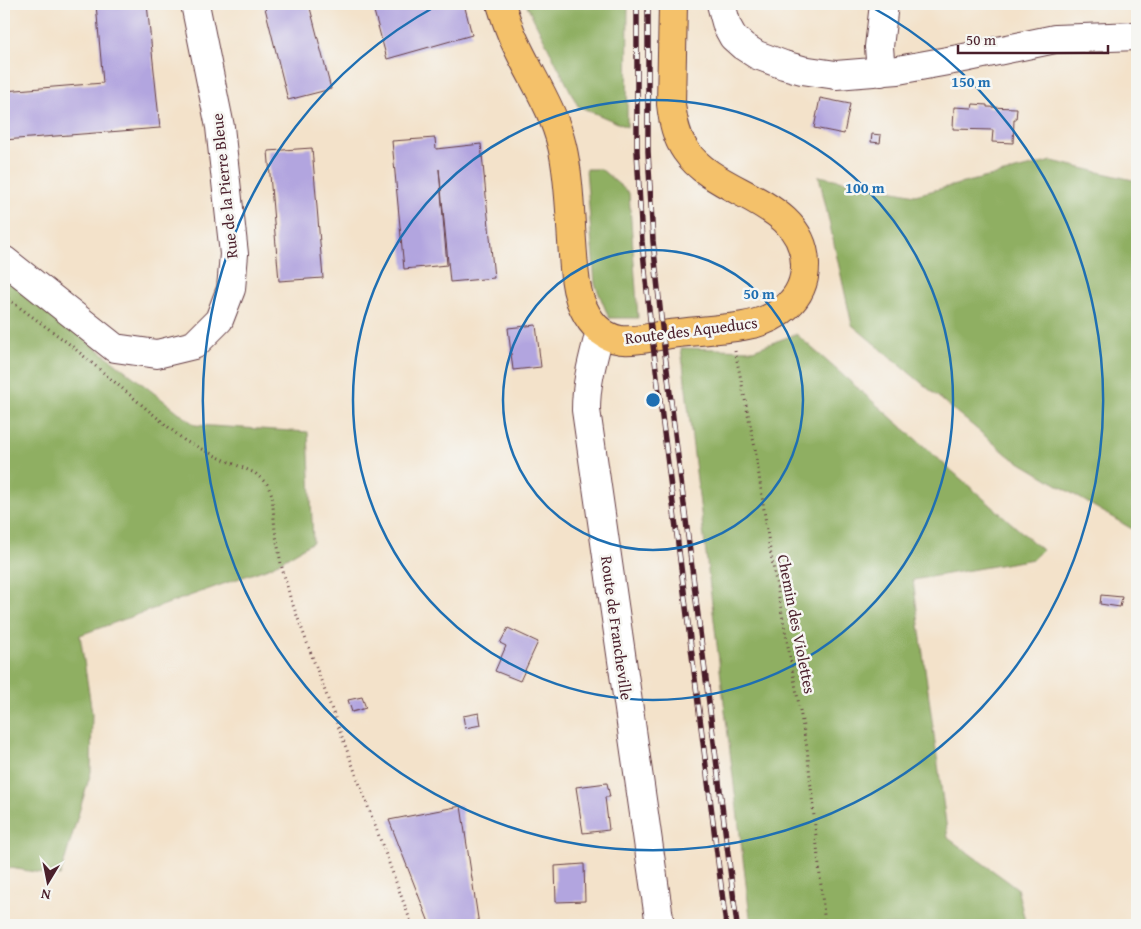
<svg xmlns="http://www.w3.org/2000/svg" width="1141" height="929" viewBox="0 0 1141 929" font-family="'Gentium Book Plus',serif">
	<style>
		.forest { fill: #8faf62; stroke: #6c6746 }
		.building { fill: #b2a5df }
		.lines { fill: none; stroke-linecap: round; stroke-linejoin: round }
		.minor-casing { stroke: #633c43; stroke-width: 30 }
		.major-casing { stroke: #633c43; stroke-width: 30 }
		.path { stroke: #633c43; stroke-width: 3; stroke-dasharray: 1 4; stroke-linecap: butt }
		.minor { stroke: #fff; stroke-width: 28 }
		.major { stroke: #f4c16a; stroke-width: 28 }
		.rail-casing { stroke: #4a1f2b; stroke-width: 5.5 }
		.rail { stroke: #f6f6f2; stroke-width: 4; stroke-dasharray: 11; stroke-linecap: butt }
		.ring { fill: none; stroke: #1f6fb2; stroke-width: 2.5 }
		.labels { text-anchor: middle; stroke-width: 5; stroke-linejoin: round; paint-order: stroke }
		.street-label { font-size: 16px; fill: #4a1f2b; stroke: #f6f6f2 }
		.centre { fill: #1f6fb2; stroke: #f6f6f2; stroke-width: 2.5 }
		.ring-label { font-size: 15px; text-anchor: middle; font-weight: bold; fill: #1f6fb2; stroke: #f6f6f2; stroke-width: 5; stroke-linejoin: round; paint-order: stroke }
	</style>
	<rect width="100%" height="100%" fill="#f6f6f2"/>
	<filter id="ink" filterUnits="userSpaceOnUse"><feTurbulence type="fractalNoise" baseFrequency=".02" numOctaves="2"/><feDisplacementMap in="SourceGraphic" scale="10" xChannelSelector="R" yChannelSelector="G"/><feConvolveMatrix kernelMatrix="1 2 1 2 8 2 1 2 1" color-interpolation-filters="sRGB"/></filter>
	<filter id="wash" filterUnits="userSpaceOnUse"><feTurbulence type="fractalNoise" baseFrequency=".0096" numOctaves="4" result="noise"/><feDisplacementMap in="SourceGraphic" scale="20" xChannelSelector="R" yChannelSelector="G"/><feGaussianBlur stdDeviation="1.12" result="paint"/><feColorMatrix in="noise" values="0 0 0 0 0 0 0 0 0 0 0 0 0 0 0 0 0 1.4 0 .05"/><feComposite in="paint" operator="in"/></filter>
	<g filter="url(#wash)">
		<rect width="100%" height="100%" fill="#f3e2ca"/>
		<!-- forest -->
		<path class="forest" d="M526,4H628L627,127L578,106Z
			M1052,161L1137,181V532L1009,456L852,325L819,176L915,195Z
			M586,169H601L629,193L638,318H609L595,284Z
			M4,276L195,425L308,432L313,542L271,567L80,635L92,713L91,772L60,876L4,867Z
			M796,334L1042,550L1033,559L913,580L948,838L1017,888L1026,925H751L681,348L753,350Z"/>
		<g id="blocks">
			<!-- building -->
			<path class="building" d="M96,4H147L160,128L4,140V91L103,83Z
				M264,4H309L331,89L288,100Z
				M372,4H464L472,35L387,59Z
				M820,98L850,104L844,134L814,128Z
				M973,104L987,105V107L1017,108L1016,120H1014L1013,143L992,142L993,130L953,129L954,107L972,108Z
				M872,134L881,135L880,143L871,142Z
				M435,138L436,149L481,144L494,278L450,282L439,169L447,265L404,269L392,141Z
				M312,148L323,278L279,281L268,151Z
				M536,325L541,367L513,370L508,328Z
				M1101,595L1122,597L1120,607L1100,604Z
				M508,628L538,642L520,681L495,671L506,646L500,643Z
				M362,697L366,708L352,712L348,700Z
				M479,713L481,725L465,728L463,716Z
				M607,783L610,797H605L609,830L583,833L576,787Z
				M461,806L479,925H430L389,820Z
				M584,864L585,901L556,902L555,866Z"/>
		</g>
	</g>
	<g filter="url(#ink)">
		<use href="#blocks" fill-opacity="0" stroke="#633c43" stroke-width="1"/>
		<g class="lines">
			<defs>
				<path id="minor" d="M721,4L727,26L733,37L743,46L757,55L784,65L802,70L836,75L898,70L964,58L1055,39L1137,36
					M881,72L879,47L884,4
					M4,260L115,348L157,354L194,345L219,320L231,289L234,254L220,127L195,4
					M600,331C593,359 586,382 586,410L660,925"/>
				<path id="major" d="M501,4C505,17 509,30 515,42C531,77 553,108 562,146C570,179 570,220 573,255C574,270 575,285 580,300C587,319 600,337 621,340C637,342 654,336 670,334C694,331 719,330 743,326C776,321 806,300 805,264C804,200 716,196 686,151C676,137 673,121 671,104L673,4"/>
			</defs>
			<!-- minor casing -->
			<use href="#minor" class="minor-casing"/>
			<!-- major casing -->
			<use href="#major" class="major-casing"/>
			<!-- path -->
			<path class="path" d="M4,296L68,343L185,441L220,458L255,473L267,484L272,495L275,530L281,564L290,597L412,925
				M735,351L755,448L769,544L807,748L825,925"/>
			<!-- minor -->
			<use href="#minor" class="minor"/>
			<!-- major -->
			<use href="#major" class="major"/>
			<defs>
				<path id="rail" d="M637,4V151L642,242L651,329L726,925
					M648,4V151L653,241L664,346L737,925"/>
			</defs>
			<!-- rail casing -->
			<use href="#rail" class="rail-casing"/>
			<!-- rail -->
			<use href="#rail" class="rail"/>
		</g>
	</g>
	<!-- distance rings -->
	<g class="ring">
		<circle cx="653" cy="400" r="150"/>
		<circle cx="653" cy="400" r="300"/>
		<path d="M868 5A450 450 0 1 1 438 5"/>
	</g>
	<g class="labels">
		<!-- street labels -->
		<g class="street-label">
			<text transform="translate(224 186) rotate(-96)" y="6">Rue de la Pierre Bleue</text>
			<text transform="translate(691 330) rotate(-7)" y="6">Route des Aqueducs</text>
			<text transform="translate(797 624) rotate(79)" y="6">Chemin des Violettes</text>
			<text transform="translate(617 628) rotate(82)" y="6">Route de Francheville</text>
		</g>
	</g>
	<circle cx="653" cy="400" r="8" class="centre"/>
	<g class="ring-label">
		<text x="971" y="87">150 m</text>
		<text x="865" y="193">100 m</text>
		<text x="759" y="299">50 m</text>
	</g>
	<!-- margin -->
	<rect width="1141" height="929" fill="none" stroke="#f6f6f2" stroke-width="20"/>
	<!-- north arrow -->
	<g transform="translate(48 882) rotate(190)" stroke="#f6f6f2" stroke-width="4" paint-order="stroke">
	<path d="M0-4L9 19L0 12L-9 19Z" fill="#4a1f2b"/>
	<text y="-8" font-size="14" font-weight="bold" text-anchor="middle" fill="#4a1f2b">N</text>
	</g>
	<!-- scale -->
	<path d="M958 45v8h150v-8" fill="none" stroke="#4a1f2b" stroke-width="2.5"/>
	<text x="966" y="45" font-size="15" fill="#4a1f2b" stroke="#f6f6f2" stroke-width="4" paint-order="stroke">50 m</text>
</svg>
